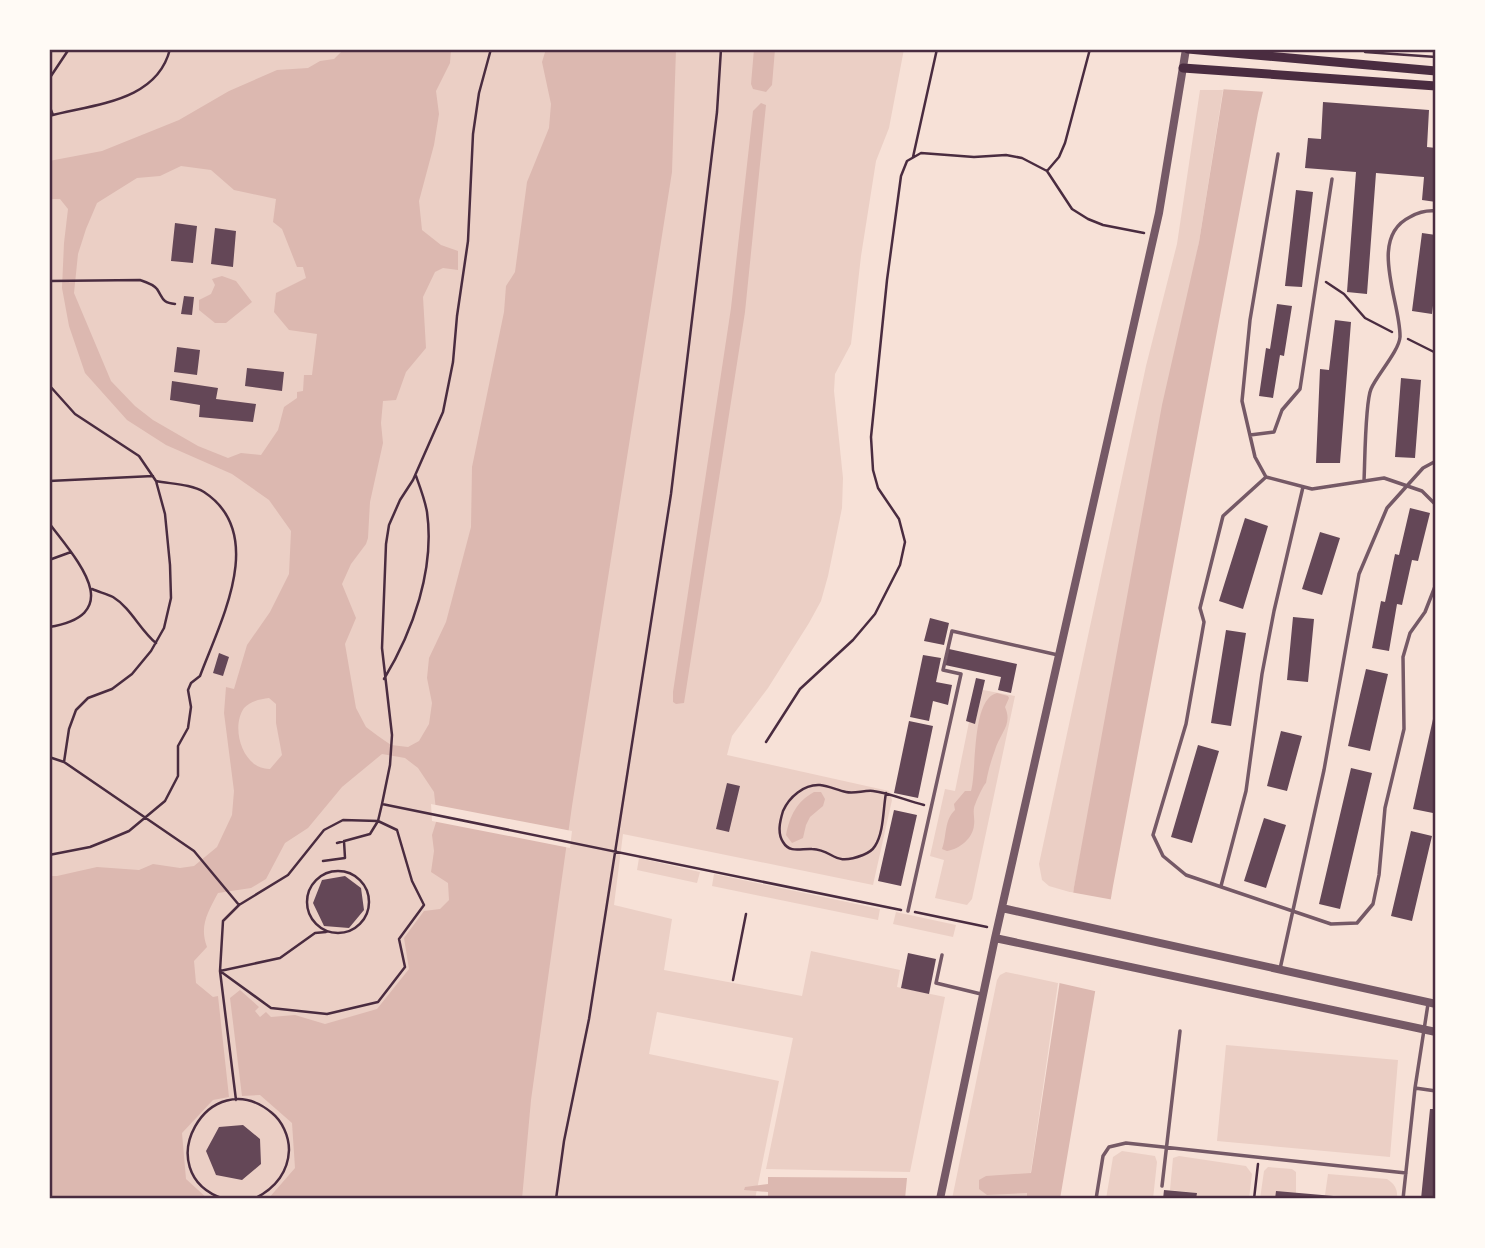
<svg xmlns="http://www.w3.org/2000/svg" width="1485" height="1248" viewBox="0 0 1485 1248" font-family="Jost,sans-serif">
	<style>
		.green { fill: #ebcfc5 }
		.water { fill: #dcb8b0; fill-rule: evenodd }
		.pier { fill: #f7e1d7 }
		.building { fill: #644757 }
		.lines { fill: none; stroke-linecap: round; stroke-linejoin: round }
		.path { stroke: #4a2c40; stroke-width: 2.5 }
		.service { stroke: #755966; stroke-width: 3.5 }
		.tertiary { stroke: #755966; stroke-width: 8 }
		.secondary { stroke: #4a2c40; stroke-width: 9 }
		.neatline { fill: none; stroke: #4a2c40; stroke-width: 2.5 }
	</style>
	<rect width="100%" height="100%" fill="#f7e1d7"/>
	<!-- green -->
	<path class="green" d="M49,49H904L889,128L876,161L861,256L851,344L835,374L834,391L843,478L842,508L828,576L821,601L809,623L768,688L732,736L727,755L889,791L892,800L873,885L623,834L614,905L672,919L664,970L802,996L811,951L900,970L897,987L945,997L910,1172L766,1169L793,1038L657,1012L649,1054L779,1081L755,1199H49Z
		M1200,90H1223L1199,242L1073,893L1049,886L1042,880L1039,864L1146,366L1177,244Z
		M983,690L1015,696L972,899L967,905L935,898L944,860L930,856L945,789L955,791L969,722L975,723Z
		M639,858L700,872L697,883L637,870Z
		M714,874L880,909L878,920L712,886Z
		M896,912L956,925L953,937L893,924Z
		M1006,972L1058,983L1027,1199H952L997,980L1000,975Z
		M1226,1045L1398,1060L1390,1157L1217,1141Z
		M1122,1151L1155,1156L1157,1162L1153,1199L1121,1197L1120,1199H1106L1113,1157Z
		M1179,1156L1246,1166L1252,1174L1249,1199H1196V1193L1170,1190L1173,1158Z
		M1268,1167L1292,1169L1296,1172V1193L1275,1199H1260L1264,1171Z
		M1328,1174L1387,1179C1395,1184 1398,1190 1397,1199L1325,1195Z"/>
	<!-- water -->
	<path class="water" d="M344,49H451L450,63L436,91L439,114L434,145L419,201L422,230L441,245L458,251V270L443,268L435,272L423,297L426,348L406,372L396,400L383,401L381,423L383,443L370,502L368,538L366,544L351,564L342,584L356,618L345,644L356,708L366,727L378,736L391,745L408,747L419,741L429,724L432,703L427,678L429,658L446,622L471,527L472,467L504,312L506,286L515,272L527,182L549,128L551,104L542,62L546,49H676L672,172L572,806L531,1100L522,1199H268L295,1168L292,1123L260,1095L242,1096L230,998L240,990L259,1007L255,1011L260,1017L266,1012L271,1017L295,1015L325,1024L377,1009L409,969L404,938L424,911L440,909L449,900L448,883L431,872L434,851L432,835L437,819L434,792L418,768L405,758L382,754L342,787L308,828L285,843L266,879L251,888L218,893C208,912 199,926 207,947L194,961L196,983L213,997L218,996L229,1097L213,1100L182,1133L186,1179L208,1199H49V876H57L97,867L139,870L153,864L180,868L194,866L217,847L232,815L234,791L224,713L226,687L234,689L247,645L270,612L289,574L291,531L269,500L232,474L166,445L127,420L85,373L69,326L62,288L64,243L68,209L60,199H49V161L102,151L179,120L229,91L277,70L308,68L320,61L334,59ZM181,166L211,170L234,190L276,199L273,222L282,229L297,267H303L306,278L276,293L274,312L289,330L317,334L312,375H304L303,391L297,392V398L284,407L278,430L261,455L241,453L228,458L198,446L153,420L135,406L111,381L74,293L78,254L86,229L97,203L137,178L160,176ZM269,698L276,704V723L282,755L270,769C243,770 230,728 244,708C250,701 261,699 269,698Z
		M754,49H775L772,85L766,92L753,89L751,84Z
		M1230,49H1273L1258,113L1113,886L1060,1199H1027V1193L987,1195L979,1189V1180L986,1176L1031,1173L1074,887L1162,405L1199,242Z
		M761,103L766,105L745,312L684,703L676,704L673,702V692L731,308L753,111Z
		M222,276L236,281L252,302L226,323H215L199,310V300L211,294L215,285L212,279Z
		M997,693L1008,696L1009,698L1005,707C1013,725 1000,733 995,750C991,761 988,771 986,783C983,785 975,804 974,808C973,813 975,820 974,825C973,838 960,849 947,851L942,849C947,836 944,820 955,810L954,804L965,791H971C977,770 971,699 997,693Z
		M814,792H821L825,799L823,806L810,817L806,825L803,838L792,843L786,835C790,816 796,802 814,792Z
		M768,1177L907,1178L905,1199H768V1192L744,1190L745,1187L768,1184Z"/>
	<!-- pier -->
	<path class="pier" d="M1226,49H1277L1267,92L1219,89Z
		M431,804L572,831L570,848L432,821Z
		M1070,892L1114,900L1099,992L1055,982Z"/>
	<!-- building -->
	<path class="building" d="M1323,102L1429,110L1427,147L1436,148V202L1422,200L1424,177L1376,173L1367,294L1347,292L1356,172L1305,168L1308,138L1321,139Z
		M1296,190L1313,192L1302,287L1285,286Z
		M175,223L197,226L193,263L171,261Z
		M215,228L236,231L233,267L211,264Z
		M1422,233L1436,235V281L1432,314L1412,311Z
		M184,296L194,297L192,315L181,314Z
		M1277,304L1292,306L1284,356L1280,355L1273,398L1259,396L1266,348L1270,349Z
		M1335,320L1351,322L1340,463H1316L1320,369L1329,370Z
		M177,347L200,350L197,375L174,372Z
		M247,368L284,372L282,391L245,386Z
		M1401,378L1421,380L1415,458L1395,457Z
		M172,381L218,388L216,399L256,404L253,422L199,417L200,405L170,400Z
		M1410,508L1430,513L1418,561L1412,560L1402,605L1397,604L1389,651L1372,648L1381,601L1385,602L1395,554L1399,555Z
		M1245,518L1268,526L1243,609L1219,601Z
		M1320,532L1340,538L1322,595L1302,589Z
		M1293,617L1314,619L1308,682L1287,680Z
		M930,618L949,623L944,645L924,641Z
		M1226,630L1246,633L1231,726L1211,723Z
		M949,649L1017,664L1011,693L998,690L1001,677L945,665Z
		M219,653L229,657L223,676L213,673Z
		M923,655L941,658L936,682L952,685L948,705L933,701L929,721L910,717Z
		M1366,669L1388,674L1370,751L1348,746Z
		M976,678L985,680L975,724L966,721Z
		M1435,710L1436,799L1433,813L1413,809Z
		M909,721L933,726L918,798L894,793Z
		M1281,731L1302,736L1287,791L1267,786Z
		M1198,745L1219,751L1192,843L1171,837Z
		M1351,768L1372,773L1340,909L1319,904Z
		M727,783L740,786L729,832L716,829Z
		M894,810L917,815L901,886L878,881Z
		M1264,818L1286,825L1266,888L1244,881Z
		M1411,831L1432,836L1412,921L1391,916Z
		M345,876L361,888L364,910L349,928L324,926L313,903L322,880Z
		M908,953L936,959L929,994L901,988Z
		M1430,1109H1436V1199H1421Z
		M243,1125L260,1139L261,1164L242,1180L216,1175L206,1151L219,1127Z
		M1164,1190L1197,1193L1196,1199H1163Z
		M1276,1191L1345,1197L1344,1199H1275Z"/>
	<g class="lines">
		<!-- path -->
		<path class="path" d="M1365,52L1436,57
			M49,79L69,49
			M49,105L53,115
			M49,116C94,104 157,102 170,49
			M913,157L937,49
			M1047,171L1059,157L1065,143L1090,49
			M49,281L140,280C146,282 153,284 157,289C163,298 162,303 175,304
			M1326,282L1344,294L1365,318L1392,332
			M1408,339L1436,353
			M49,385L75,414L139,456L156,481L165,514L170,565L171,598L164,628L151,651L132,674L112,689L88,698L76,710L69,729L64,762
			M49,481L153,476
			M49,523C75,558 129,614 49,627
			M49,560L71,552
			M92,589C99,592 107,594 113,597C131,608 140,630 156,643
			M384,679C413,631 435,569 427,512C425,500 420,487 416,476
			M766,742L800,689L853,640L875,614L900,565L905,542L899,519L878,488L873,470L871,437L887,280L901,176L907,161L921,153L974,157L1006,155L1022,158L1047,171L1072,209L1088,219L1103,225L1144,233
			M49,757L64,762L194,851L239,905
			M886,793C883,809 884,832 875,846C872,851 868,853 863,855C832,867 835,850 812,849C802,848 790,854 783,842C777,833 780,821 783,811C789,797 804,784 820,785C829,786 837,790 846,792C855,794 864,790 873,791C890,793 907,801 924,805
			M382,804L390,765L392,735L382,648L386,544L389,525L400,500L413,480L443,412L453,362L457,316L468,241L473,134L479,93L491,49
			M49,855L90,847L110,839L129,831L165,801L178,776V746L188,728L191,707L188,690L191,683L200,676C220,622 268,534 204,492C191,484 171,484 156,481
			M323,861L345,858L344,841
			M307 902a31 31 0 1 1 62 0a31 31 0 1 1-62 0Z
			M915,912L987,927
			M220,971L271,1008L327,1014L378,1002L405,967L399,939L424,905L412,881L397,830L378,821L370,834L337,843
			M220,971L280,958L315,933L326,932
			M733,980L746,914
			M236,1100L220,971L223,921L239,905L288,875L324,830L343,820L378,821L382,804L901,910
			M224,1199C146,1173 209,1060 272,1113C282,1121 289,1136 289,1150C288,1174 274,1189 254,1199
			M556,1199L564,1141L589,1019L671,494L717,112L721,49
			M1254,1199L1258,1164"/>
		<!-- service -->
		<path class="service" d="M1250,435L1274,432L1282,410L1300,389L1332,179
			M1266,477L1255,457L1242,401L1250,320L1278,154
			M1364,481C1365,462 1365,403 1371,389C1377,375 1399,351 1400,337C1401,303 1367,238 1410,217C1419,212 1426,210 1436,211
			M1436,505L1422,491L1384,478L1312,489L1266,477L1223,516L1200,608L1204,622L1186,724L1153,835L1163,856L1186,875L1331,924L1357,923L1373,904L1379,875L1385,808L1404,729L1403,657L1410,633L1425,612L1436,584
			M1221,886L1246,791L1262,674L1274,611L1303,487
			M908,911L961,674L943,670L952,631L1058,655
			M942,955L936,983L981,994
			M1280,969L1324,770L1359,574L1387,508L1423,468L1436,461
			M1415,1088L1436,1091
			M1162,1186L1180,1031
			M1096,1199L1103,1156L1109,1147L1126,1143L1406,1173
			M1403,1199L1415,1088L1428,1004"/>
		<!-- tertiary -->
		<path class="tertiary" d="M1002,908L1436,1004
			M995,938L1436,1032
			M940,1199L995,938L1159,213L1186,49"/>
		<!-- secondary -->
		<path class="secondary" d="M1188,49L1436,71
			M1183,68L1436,86"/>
	</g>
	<!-- border -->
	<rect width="1485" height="1248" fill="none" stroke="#fffaf5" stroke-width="102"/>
	<rect x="51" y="51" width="1383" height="1146" class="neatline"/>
</svg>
